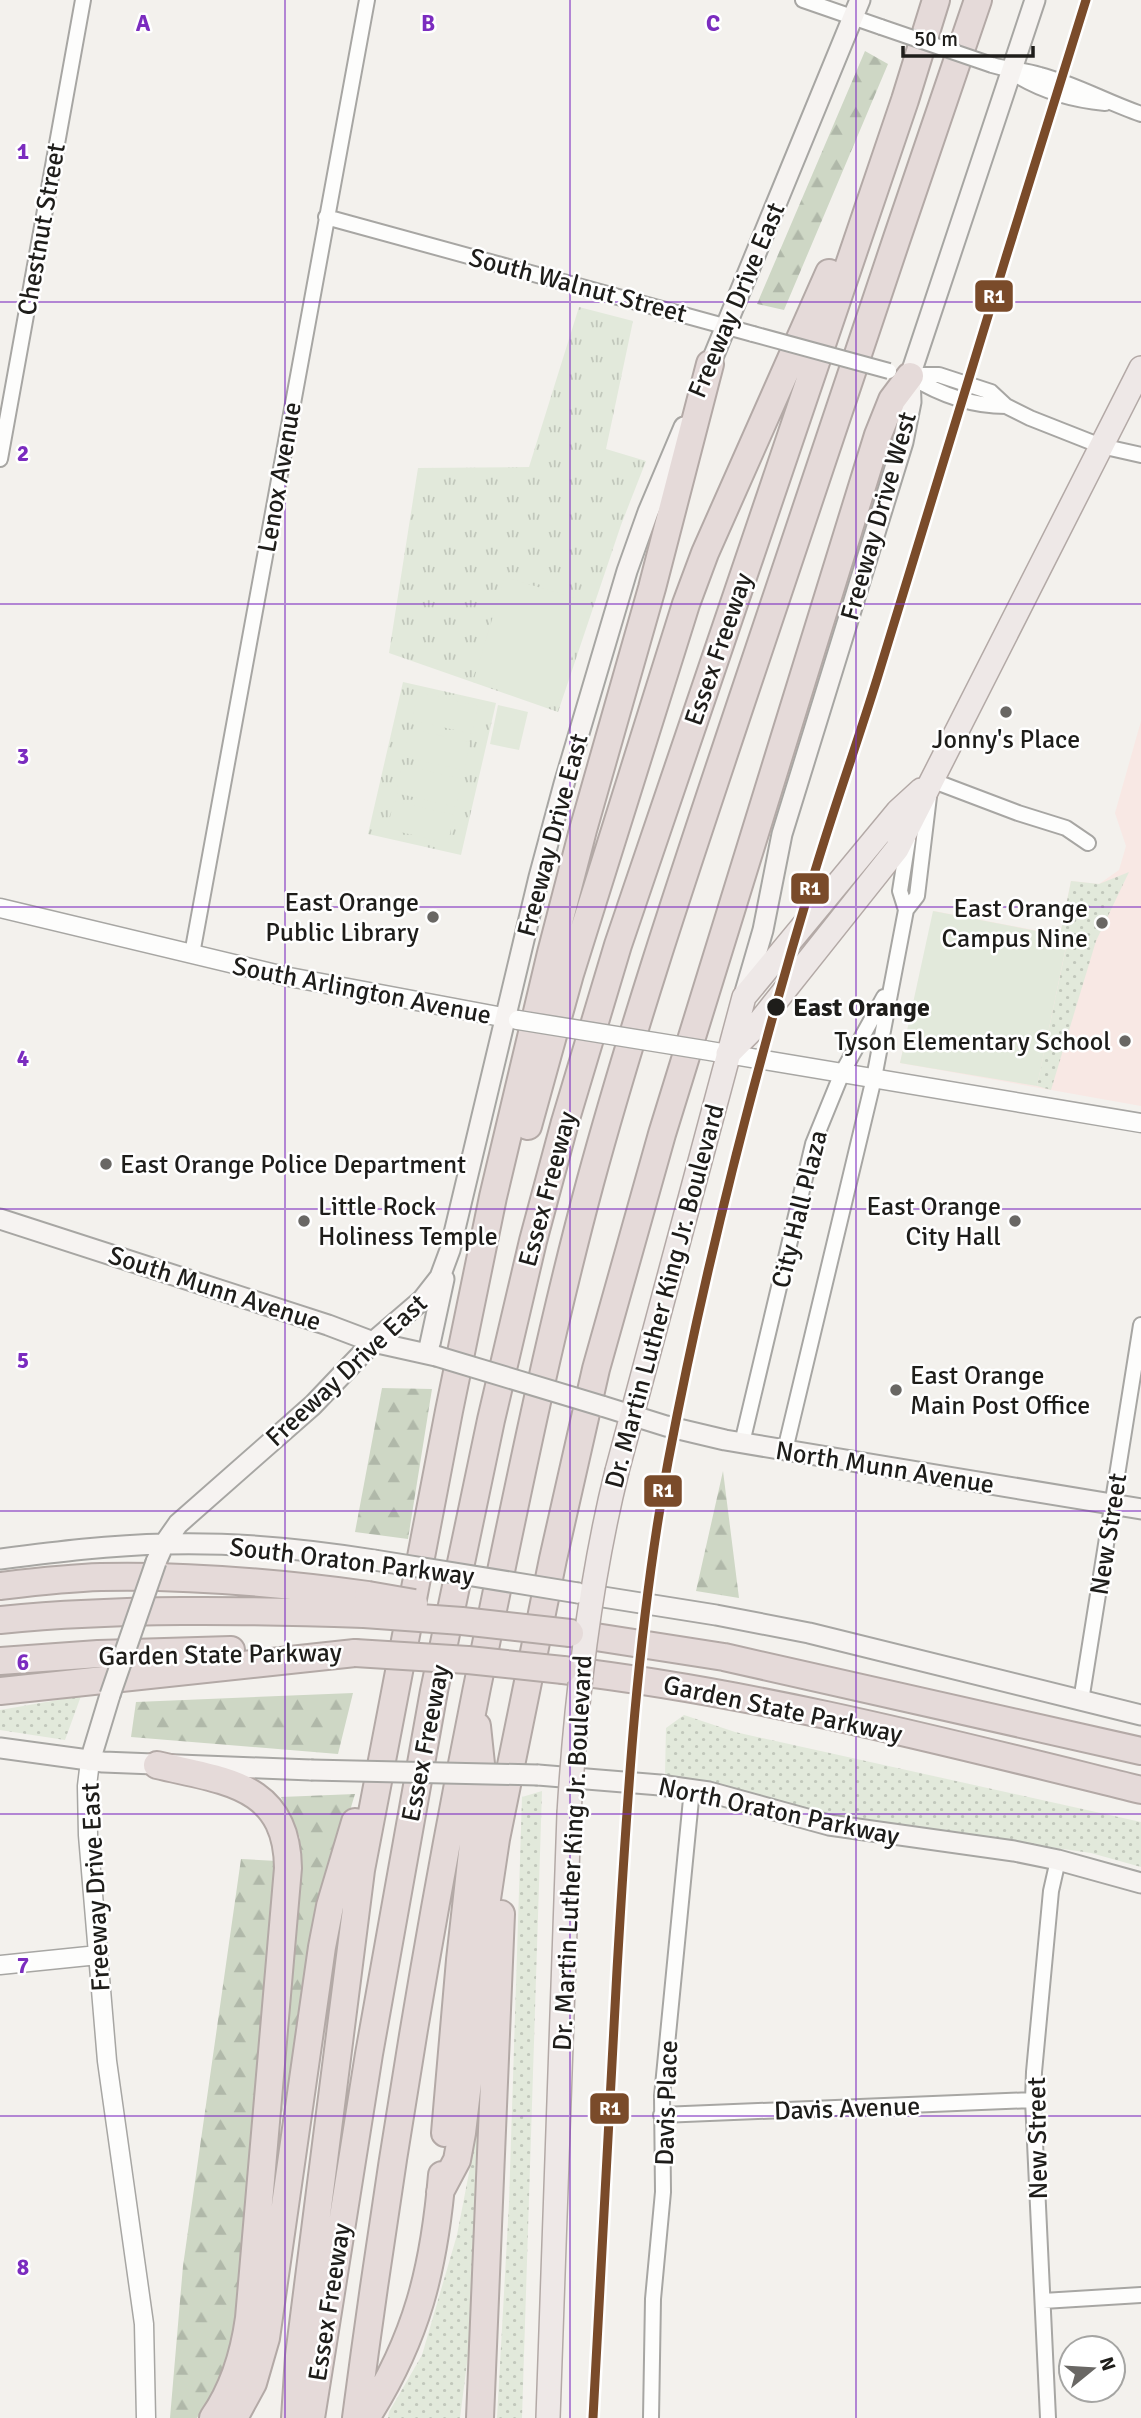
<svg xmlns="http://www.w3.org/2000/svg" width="1141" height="2418" viewBox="0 0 1141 2418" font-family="Signika,sans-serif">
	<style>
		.education { fill: #f8e8e4 }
		.grass { fill: url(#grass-dots) }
		.forest { fill: url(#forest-firs) }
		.park { fill: url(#park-tufts) }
		.pitch { fill: #e2e9db }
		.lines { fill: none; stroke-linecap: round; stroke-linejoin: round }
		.minor-casing { stroke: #a7a6a3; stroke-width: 18 }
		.tertiary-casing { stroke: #a7a6a3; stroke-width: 21 }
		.secondary-casing { stroke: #a7a6a3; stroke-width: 23 }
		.primary-casing { stroke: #b3a9a6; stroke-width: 26 }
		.motorway-casing { stroke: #b3a9a6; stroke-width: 30 }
		.minor { stroke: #fdfdfc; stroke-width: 14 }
		.tertiary { stroke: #fdfdfc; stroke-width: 18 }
		.secondary { stroke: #f6f3f1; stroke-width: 19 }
		.primary { stroke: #eee8e7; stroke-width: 23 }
		.motorway { stroke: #e5dad9; stroke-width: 26 }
		.minor-bridge-casing { stroke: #a7a6a3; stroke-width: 18; stroke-linecap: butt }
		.tertiary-bridge-casing { stroke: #a7a6a3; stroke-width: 21; stroke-linecap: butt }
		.secondary-bridge-casing { stroke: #a7a6a3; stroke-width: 23; stroke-linecap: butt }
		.primary-bridge-casing { stroke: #b3a9a6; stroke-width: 26; stroke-linecap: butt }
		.motorway-bridge-casing { stroke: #b3a9a6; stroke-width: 30; stroke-linecap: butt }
		.minor-bridge { stroke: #fdfdfc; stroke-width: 14 }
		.tertiary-bridge { stroke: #fdfdfc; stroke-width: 18 }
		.secondary-bridge { stroke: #f6f3f1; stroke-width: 19 }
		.primary-bridge { stroke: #eee8e7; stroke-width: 23 }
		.motorway-bridge { stroke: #e5dad9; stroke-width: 26 }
		.rail-1-casing { stroke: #fff; stroke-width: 14 }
		.rail-1 { stroke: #7a4b2a; stroke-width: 9 }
		.grid { fill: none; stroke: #7b2cbf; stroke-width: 2; stroke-opacity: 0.55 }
		.poi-dot { fill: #696764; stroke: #fff; stroke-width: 2.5 }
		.stop-dot { fill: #1e1d1a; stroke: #fff; stroke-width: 2.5 }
		.labels { text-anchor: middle; stroke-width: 5; stroke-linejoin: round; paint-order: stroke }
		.street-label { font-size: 26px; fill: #1e1d1a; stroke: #fff }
		.poi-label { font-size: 26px; fill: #1e1d1a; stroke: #fff; text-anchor: end }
		.stop-label { font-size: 26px; font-weight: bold; fill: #1e1d1a; stroke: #fff; text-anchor: start }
		.grid-label { font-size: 23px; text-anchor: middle; font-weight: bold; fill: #7b2cbf; stroke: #fff; stroke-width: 5; stroke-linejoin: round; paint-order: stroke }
		.line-badge { stroke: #fff; stroke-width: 2.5 }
		.badge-label { font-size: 19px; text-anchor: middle; font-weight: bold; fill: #fff }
	</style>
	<defs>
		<pattern id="grass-dots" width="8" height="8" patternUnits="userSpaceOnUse" patternTransform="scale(1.75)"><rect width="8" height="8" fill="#e2e9db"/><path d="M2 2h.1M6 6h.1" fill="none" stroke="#c1c7bb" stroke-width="1.8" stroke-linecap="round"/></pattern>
		<pattern id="forest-firs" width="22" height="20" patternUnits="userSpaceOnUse" patternTransform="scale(1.75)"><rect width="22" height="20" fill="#ced7c5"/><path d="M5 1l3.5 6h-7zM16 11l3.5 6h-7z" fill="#b0b8a9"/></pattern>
		<pattern id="park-tufts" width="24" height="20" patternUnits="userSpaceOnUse" patternTransform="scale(1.75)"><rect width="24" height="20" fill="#e2e9db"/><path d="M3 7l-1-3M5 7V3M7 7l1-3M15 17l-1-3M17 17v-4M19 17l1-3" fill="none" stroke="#c1c7bb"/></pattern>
	</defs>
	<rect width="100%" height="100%" fill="#f3f1ed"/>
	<!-- education -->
	<path class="education" d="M1141,721V1106L900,1063L934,911L1060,935L1071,881L1099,884L1119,870L1126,846L1115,813Z"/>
	<!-- grass -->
	<path class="grass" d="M1129,872L1096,941L1051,1090L1037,1086L1068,938L1060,935L1071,881L1099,884Z
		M81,1696L65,1740L0,1730V1710Z
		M684,1715L735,1732L1141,1822V1867L1091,1853L815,1813L665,1775L666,1728Z
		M542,1791L522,2418H497L509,2203L522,1797Z
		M482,2105L469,2347L460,2418H388L389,2412L422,2355L457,2235Z"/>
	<!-- forest -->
	<path class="forest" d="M865,51L888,64L784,310L757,304Z
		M382,1388L432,1389L408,1539L355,1532Z
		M723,1471L739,1598L696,1591Z
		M353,1693L338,1754L131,1737L136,1702Z
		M355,1794L333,1867L282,2113L300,1838L281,1797Z
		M241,1859L277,1861L236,2327L224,2379L197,2418H170L183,2266Z"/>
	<!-- park -->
	<path class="park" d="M579,307L633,321L606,449L646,461L621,525L558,712L389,653L418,468L529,467Z
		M403,682L496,703L461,855L368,834Z"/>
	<!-- pitch -->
	<path class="pitch" d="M505,577L588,602L557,707L473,682Z
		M418,692L478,706L472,734L412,720Z
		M498,705L528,712L519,750L490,744Z
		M410,729L470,742L464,770L403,757Z
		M402,765L462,779L456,807L396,793Z
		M394,801L454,815L448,843L387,829Z
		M933,911L1068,937L1037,1086L900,1063Z"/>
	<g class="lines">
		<defs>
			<path id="minor" d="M803,0L881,27
				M992,65C1008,70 1024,70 1040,75C1075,84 1106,102 1141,114
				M1013,73C1041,91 1072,100 1105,103
				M326,217L753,334
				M905,375H939L991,392L1006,406L1030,418L1101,446L1141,455
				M910,376C939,394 972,406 1006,406
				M0,459L83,0
				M906,910L900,891L908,840
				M192,954L367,0
				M742,1443L813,1144L842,1073L884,997
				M785,1450L874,1078L906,910L917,896L931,780L1018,813L1066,828L1088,843
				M1081,1701L1141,1325
				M661,2115L1033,2100
				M1043,2301L1141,2295
				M651,2418L653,2299L663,2192L662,2096L692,1789
				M1048,2418L1033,2100L1034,2072L1051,1891L1058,1860"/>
			<path id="tertiary" d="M0,908L284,976L518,1020
				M704,1050L1141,1123
				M90,1761L87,1786L88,1835L107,2061L144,2324L146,2418
				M0,1965L98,1955"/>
			<path id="secondary" d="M705,377L860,0
				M745,992L763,930L782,834L903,442L911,402L910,376L1035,0
				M0,1219L328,1325L373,1342L436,1356
				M428,1353L444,1279
				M602,1406L666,1426L725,1440L1141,1509
				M0,1559C55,1552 110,1545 166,1544C236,1542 305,1549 374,1560
				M156,1562L164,1544L178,1524L313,1405L373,1342L422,1300L440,1277L450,1250L539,877L564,784L627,571L648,512L684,427
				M578,1593L716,1615L809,1633L1141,1715
				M0,1748L103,1762L311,1770
				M90,1761L110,1695
				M538,1775L660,1785L709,1792L829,1825L1014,1851L1058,1860L1141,1883"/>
			<path id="primary" d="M728,1054L757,1025L897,849L1141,368
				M617,1471L744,997L898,811L921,790
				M548,2418L569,1814"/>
			<path id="motorway" d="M528,1126L570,974L686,604L705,553L829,273
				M0,1586C34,1582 67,1578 101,1577C191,1575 280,1583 368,1595
				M0,1620C121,1608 242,1610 364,1614
				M570,1633L724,1657L1141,1751
				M0,1661L98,1654L231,1650
				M563,1670C758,1693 950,1743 1141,1790
				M0,1691L355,1653
				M157,1765C223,1781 287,1783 288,1868L249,2318C244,2354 234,2388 213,2418
				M445,2133L460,1960L474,1835L483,1783L477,1726
				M440,2192L457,2160L462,2133L474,2032L484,1919L496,1839L553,1559L596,1369L662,1134L878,435L892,400L910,376
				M234,2418L253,2383L266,2338L322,1947L330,1906L355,1822
				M295,2418L299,2356L361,1870L449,1411L493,1197L551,953L583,830L652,588L710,364
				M311,2418L369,2054L434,1691L491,1420L533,1241L565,1122L618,945L905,100L936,0
				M356,2418C392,2144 438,1871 495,1600C524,1460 553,1321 590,1183C634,1021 688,862 741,703C819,468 898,234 978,0
				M366,2418C417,2338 434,2269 442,2175
				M480,2418L501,1914"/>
		</defs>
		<!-- minor casing -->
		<use href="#minor" class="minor-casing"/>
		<!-- tertiary casing -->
		<use href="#tertiary" class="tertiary-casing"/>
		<!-- secondary casing -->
		<use href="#secondary" class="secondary-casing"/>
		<!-- primary casing -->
		<use href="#primary" class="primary-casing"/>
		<!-- motorway casing -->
		<use href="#motorway" class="motorway-casing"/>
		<!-- minor -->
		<use href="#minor" class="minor"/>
		<!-- tertiary -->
		<use href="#tertiary" class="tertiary"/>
		<!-- secondary -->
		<use href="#secondary" class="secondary"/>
		<!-- primary -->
		<use href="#primary" class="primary"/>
		<!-- motorway -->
		<use href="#motorway" class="motorway"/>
		<defs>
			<path id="minor-bridge" d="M881,27L992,65
				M753,334L889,371"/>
			<path id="tertiary-bridge" d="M518,1020L704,1050"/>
			<path id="secondary-bridge" d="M436,1356L602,1406
				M374,1560L578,1593
				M110,1695L156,1562
				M311,1770L538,1775"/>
			<path id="primary-bridge" d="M569,1814C576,1698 589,1584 617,1471"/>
			<path id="motorway-bridge" d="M368,1595L414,1603
				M364,1614L462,1621L570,1633
				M355,1653L468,1660L563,1670"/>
		</defs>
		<!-- minor-bridge casing -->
		<use href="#minor-bridge" class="minor-bridge-casing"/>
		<!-- tertiary-bridge casing -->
		<use href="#tertiary-bridge" class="tertiary-bridge-casing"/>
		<!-- secondary-bridge casing -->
		<use href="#secondary-bridge" class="secondary-bridge-casing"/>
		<!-- primary-bridge casing -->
		<use href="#primary-bridge" class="primary-bridge-casing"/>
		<!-- motorway-bridge casing -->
		<use href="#motorway-bridge" class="motorway-bridge-casing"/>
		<!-- minor-bridge -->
		<use href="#minor-bridge" class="minor-bridge"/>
		<!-- tertiary-bridge -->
		<use href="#tertiary-bridge" class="tertiary-bridge"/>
		<!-- secondary-bridge -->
		<use href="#secondary-bridge" class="secondary-bridge"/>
		<!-- primary-bridge -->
		<use href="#primary-bridge" class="primary-bridge"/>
		<!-- motorway-bridge -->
		<use href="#motorway-bridge" class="motorway-bridge"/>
		<defs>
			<path id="rail-1" d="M593,2418C601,2269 609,2119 617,1970C627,1800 637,1629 668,1462C705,1266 755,1071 812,881C832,813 856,747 877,679C946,452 1015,226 1086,0"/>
		</defs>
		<!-- rail-1 casing -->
		<use href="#rail-1" class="rail-1-casing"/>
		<!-- rail-1 -->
		<use href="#rail-1" class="rail-1"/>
	</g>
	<!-- grid -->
	<path class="grid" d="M285,0V2418M570,0V2418M856,0V2418M0,302H1141M0,604H1141M0,907H1141M0,1209H1141M0,1511H1141M0,1814H1141M0,2116H1141"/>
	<!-- markers -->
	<g class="poi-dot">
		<circle cx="1006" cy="712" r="7"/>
		<circle cx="433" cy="917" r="7"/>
		<circle cx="1102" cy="923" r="7"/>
		<circle cx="1125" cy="1041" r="7"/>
		<circle cx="106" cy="1164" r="7"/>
		<circle cx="304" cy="1221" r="7"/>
		<circle cx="1015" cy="1221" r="7"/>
		<circle cx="896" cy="1390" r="7"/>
	</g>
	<circle class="stop-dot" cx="776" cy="1007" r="10"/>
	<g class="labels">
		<!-- street labels -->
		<g class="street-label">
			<text transform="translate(41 229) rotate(-80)" y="9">Chestnut Street</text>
			<text transform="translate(578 285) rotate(15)" y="9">South Walnut Street</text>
			<text transform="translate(736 300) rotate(-67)" y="9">Freeway Drive East</text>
			<text transform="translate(279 477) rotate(-80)" y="9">Lenox Avenue</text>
			<text transform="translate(878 516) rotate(-74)" y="9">Freeway Drive West</text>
			<text transform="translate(718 649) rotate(-71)" y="9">Essex Freeway</text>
			<text transform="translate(552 835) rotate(-75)" y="9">Freeway Drive East</text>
			<text transform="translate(362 990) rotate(11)" y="9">South Arlington Avenue</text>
			<text transform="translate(547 1189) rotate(-75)" y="9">Essex Freeway</text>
			<text transform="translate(799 1209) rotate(-76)" y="9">City Hall Plaza</text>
			<text transform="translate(215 1288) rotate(18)" y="9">South Munn Avenue</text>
			<text transform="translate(664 1296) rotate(-75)" y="9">Dr. Martin Luther King Jr. Boulevard</text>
			<text transform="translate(346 1370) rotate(-43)" y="9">Freeway Drive East</text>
			<text transform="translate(885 1467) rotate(9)" y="9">North Munn Avenue</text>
			<text transform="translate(1108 1534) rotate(-81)" y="9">New Street</text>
			<text transform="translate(352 1561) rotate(7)" y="9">South Oraton Parkway</text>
			<text transform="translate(220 1654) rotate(-1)" y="9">Garden State Parkway</text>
			<text transform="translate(783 1709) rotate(12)" y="9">Garden State Parkway</text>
			<text transform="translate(425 1743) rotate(-79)" y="9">Essex Freeway</text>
			<text transform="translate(779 1811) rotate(12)" y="9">North Oraton Parkway</text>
			<text transform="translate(572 1853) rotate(-87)" y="9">Dr. Martin Luther King Jr. Boulevard</text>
			<text transform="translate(95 1887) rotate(-93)" y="9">Freeway Drive East</text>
			<text transform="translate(666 2103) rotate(-88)" y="9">Davis Place</text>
			<text transform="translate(847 2108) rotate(-2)" y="9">Davis Avenue</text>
			<text transform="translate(1037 2138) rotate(-91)" y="9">New Street</text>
			<text transform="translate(329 2302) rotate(-81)" y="9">Essex Freeway</text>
		</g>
		<!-- poi labels -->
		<g class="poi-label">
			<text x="1006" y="748" text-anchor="middle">Jonny's Place</text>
			<text x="419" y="911">East Orange<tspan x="419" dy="30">Public Library</tspan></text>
			<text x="1088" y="917">East Orange<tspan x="1088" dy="30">Campus Nine</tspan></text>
			<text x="1111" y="1050">Tyson Elementary School</text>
			<text x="120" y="1173" text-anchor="start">East Orange Police Department</text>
			<text x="318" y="1215" text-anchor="start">Little Rock<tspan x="318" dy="30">Holiness Temple</tspan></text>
			<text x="1001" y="1215">East Orange<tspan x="1001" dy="30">City Hall</tspan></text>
			<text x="910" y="1384" text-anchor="start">East Orange<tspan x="910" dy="30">Main Post Office</tspan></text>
		</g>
		<!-- stop labels -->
		<g class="stop-label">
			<text x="793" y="1016">East Orange</text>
		</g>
	</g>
	<g class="grid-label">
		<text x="143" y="31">A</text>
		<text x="428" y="31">B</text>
		<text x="713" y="31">C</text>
		<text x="23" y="159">1</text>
		<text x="23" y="461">2</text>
		<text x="23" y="764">3</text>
		<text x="23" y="1066">4</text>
		<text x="23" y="1368">5</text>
		<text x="23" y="1670">6</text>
		<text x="23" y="1973">7</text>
		<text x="23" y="2275">8</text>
	</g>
	<g class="line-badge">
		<rect x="974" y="279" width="40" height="34" rx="7" fill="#7a4b2a"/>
		<rect x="790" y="872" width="40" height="33" rx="7" fill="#7a4b2a"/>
		<rect x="643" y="1474" width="40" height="34" rx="7" fill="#7a4b2a"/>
		<rect x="589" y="2092" width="41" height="33" rx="7" fill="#7a4b2a"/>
	</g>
	<g class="badge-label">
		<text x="994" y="303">R1</text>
		<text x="810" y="895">R1</text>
		<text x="663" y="1497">R1</text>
		<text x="610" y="2115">R1</text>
	</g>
	<!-- north arrow -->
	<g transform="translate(1092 2369) rotate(72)"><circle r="33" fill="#ffffff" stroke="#a5a5a3" stroke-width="2"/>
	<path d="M0-5L12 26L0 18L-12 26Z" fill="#696764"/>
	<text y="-10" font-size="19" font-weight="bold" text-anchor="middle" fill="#1e1d1a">N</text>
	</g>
	<!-- scale -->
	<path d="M903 46v10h130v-10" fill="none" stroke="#1e1d1a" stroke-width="3.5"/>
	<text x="914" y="46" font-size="21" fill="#1e1d1a" stroke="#ffffff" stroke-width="5" paint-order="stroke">50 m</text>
</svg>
